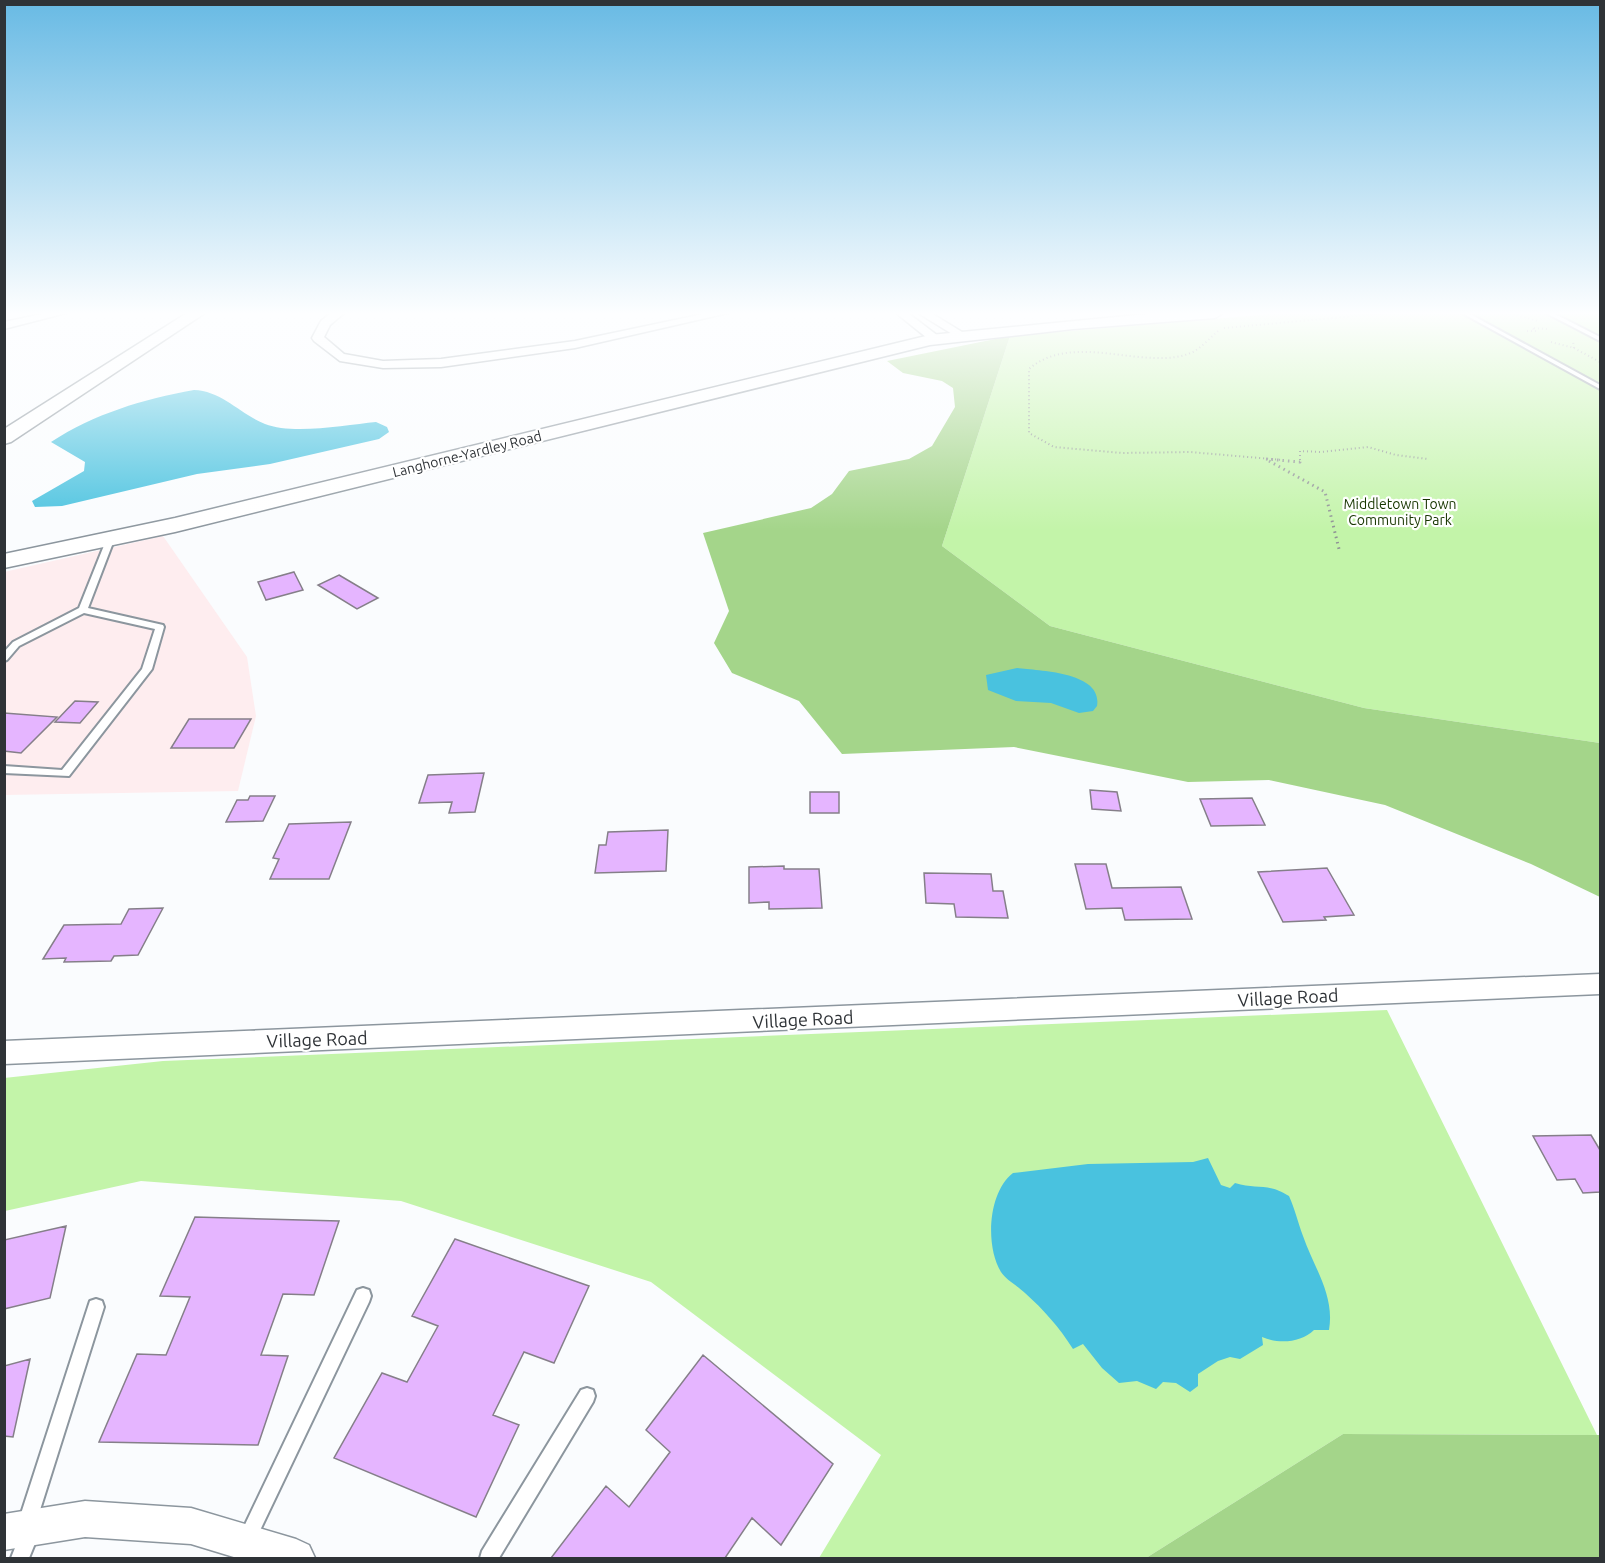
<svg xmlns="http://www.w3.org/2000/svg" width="1605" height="1563" viewBox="0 0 1605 1563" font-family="Ubuntu,sans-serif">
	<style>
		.commercial { fill: #feedef }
		.green { fill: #c3f4a9 }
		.forest { fill: #a4d58a }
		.water { fill: #49c2df }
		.building { fill: #e5b5ff; stroke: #857f89; stroke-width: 1.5 }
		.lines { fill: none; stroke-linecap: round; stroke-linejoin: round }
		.lane-casing { stroke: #8c969e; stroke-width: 4 }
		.street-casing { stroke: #8c969e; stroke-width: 3 }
		.secondary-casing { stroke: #8c969e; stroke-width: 3 }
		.path-far1 { stroke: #8f9295; stroke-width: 2; stroke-dasharray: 1 3; stroke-linecap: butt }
		.path { stroke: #8f9295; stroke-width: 3; stroke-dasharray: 1.5 4; stroke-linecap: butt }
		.lane { fill: #fff; fill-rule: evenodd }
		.street { fill: #fff; fill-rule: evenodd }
		.secondary { fill: #fff; fill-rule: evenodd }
		.labels { text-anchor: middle; stroke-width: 4.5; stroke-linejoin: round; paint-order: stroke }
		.far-street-label { font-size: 14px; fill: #2f3337; stroke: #fff }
		.far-park-label { font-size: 14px; fill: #183601; stroke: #fff }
		.near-street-label { font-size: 18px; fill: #2f3337; stroke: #fff }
	</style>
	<rect width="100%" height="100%" fill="#fafcfe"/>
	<!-- commercial -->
	<path class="commercial" d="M163,536L247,657L256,716L238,791L5,795L4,572Z"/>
	<!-- green -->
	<path class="green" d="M1285,313H1600V743L1364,708L1050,626L942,546L1010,336Z
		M1387,1010L1597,1435L1343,1434L1146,1558H819L881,1455L651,1282L401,1201L141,1181L5,1211L4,1078L163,1061Z"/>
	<!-- forest -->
	<path class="forest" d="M1010,336L942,546L1050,626L1364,708L1600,743V897L1531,864L1385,805L1269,780L1188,782L1014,747L842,754L799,701L732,673L714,643L729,611L703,533L811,508L832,494L849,471L909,459L932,446L955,407L953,388L942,381L903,373L887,361Z
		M1343,1434L1600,1435V1558H1146Z"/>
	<!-- water -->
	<path class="water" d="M194,390C222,391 240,414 265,424C293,435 346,425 376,422L387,427L389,432L379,439L270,464L197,474L62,506L35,507L32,501L84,471L85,462L51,442C94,414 143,399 194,390Z
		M1017,668C1041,671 1103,672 1097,706L1093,711L1079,713L1051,703L1016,701L988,690L986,675Z
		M1208,1158L1221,1185L1230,1188L1235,1183C1257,1190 1267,1182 1289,1196C1295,1209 1298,1223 1303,1236C1314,1268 1335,1295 1329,1330H1314C1301,1343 1278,1344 1262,1337L1263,1345L1240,1359L1230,1357L1218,1361L1198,1374V1386L1190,1392L1176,1383L1163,1382L1156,1389L1137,1381L1119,1383L1102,1368L1083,1344L1073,1349C1059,1327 1044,1310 1025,1293C1018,1286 1006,1280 1001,1272C985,1246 988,1192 1013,1173L1088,1164L1193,1162Z"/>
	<!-- building -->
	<path class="building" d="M294,572L303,590L266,600L258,582Z
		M339,575L378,598L357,609L318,585Z
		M75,701L98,702L80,723L55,722Z
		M4,713L57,717L21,753L4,751Z
		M189,719H251L234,748H171Z
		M484,773L475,812L449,813L452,802L419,803L428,775Z
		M1090,790L1117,792L1121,811L1092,809Z
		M810,792H839V813H810Z
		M250,796H275L263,821L226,822L237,800H248Z
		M1252,798L1265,825L1211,826L1200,799Z
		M351,822L329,879H270L279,859L273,858L289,824Z
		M668,830L666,871L595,873L599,845H606L608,832Z
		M1075,864H1106L1112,888L1181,887L1192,919L1125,920L1122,908L1086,909Z
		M784,866V869H819L822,908L769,909V902L749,903V867Z
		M1327,868L1354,915L1324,917L1326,920L1283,922L1258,872Z
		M924,873L991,874L993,891H1003L1008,918L956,917L954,904L926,903Z
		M163,908L138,955L114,956L111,961L64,962L66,958L43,959L64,925L121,924L129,909Z
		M1591,1135L1600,1150V1192L1583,1193L1575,1179L1557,1180L1533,1136Z
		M195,1217L339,1221L314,1295L283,1294L261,1355L288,1356L258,1445L99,1442L137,1354L166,1355L190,1297L160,1296Z
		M66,1226L50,1298L4,1309V1240Z
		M455,1239L589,1286L554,1363L524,1352L493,1415L519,1425L476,1517L334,1458L382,1373L407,1382L438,1326L412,1316Z
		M703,1355L833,1464L781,1545L752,1518L725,1558H551L606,1486L629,1507L670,1452L646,1430Z
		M30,1359L13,1437L4,1436V1366Z"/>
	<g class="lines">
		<defs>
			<path id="lane" d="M1462,313H1468L1600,385V389Z
				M1546,313H1553L1600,337V341Z
				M107,538H113L114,540L88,608L163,625L164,627L152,669L69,776L4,773V766L62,770L142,669L155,629L84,613L19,646L7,660L4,661V652L13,642L79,608Z
				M363,1288L369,1290L371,1296L369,1302L253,1545L247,1548L241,1545L238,1539L241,1533L357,1290Z
				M96,1299L102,1301L104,1307L34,1529L38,1536L29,1558H11L22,1530L18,1523L88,1307L90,1301Z
				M587,1388L593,1390L595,1396L593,1402L499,1558H480L482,1551L581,1390Z"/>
			<path id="street" d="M47,313H66L4,329V322Z
				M331,313H344L330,325L324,337L344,354L383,361L441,359L575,341L708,313H728L575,348L441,367L383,368L340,361L314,341L312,338L321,321Z
				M896,313H908L942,339L932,342Z
				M918,313H931L967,335L957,337Z
				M1600,974V994L4,1064V1041Z
				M85,1501L191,1508L296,1539L309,1545L315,1558H237L191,1544L85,1537L4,1550V1514Z"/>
			<path id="secondary" d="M187,313H205L11,442L4,444V429Z
				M1157,313H1223L1215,318L1073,329L930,345L175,532L4,568V554L175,518L930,335Z"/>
		</defs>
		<!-- lane casing -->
		<use href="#lane" class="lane-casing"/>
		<!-- street casing -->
		<use href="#street" class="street-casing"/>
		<!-- secondary casing -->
		<use href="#secondary" class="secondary-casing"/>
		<!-- path-far1 -->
		<path class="path-far1" d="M1509,313L1538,321
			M1224,328L1388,313
			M1218,331C1210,338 1202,347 1193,352C1147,373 1074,330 1029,369V433L1054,447L1122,453L1190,452L1283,460
			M1527,331H1536L1532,328L1549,329
			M1551,342L1574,348L1573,341
			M1574,348L1600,362
			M1300,460V451L1321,452L1368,447L1396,455L1428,459"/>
		<!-- path -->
		<path class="path" d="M1266,459L1300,462V459
			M1269,461L1325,492L1339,549"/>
		<!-- lane -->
		<use href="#lane" class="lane"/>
		<!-- street -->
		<use href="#street" class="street"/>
		<!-- secondary -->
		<use href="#secondary" class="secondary"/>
	</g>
	<!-- sky -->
	<linearGradient id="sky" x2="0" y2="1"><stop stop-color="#68bae4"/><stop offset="0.59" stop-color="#fdfeff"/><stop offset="1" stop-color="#fdfeff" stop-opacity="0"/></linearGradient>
	<rect width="1605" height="531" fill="url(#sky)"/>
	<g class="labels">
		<!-- far-street labels -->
		<g class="far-street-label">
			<text transform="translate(467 454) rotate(-14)" y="5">Langhorne-Yardley Road</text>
		</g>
		<!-- far-park labels -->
		<g class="far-park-label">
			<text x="1400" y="509">Middletown Town<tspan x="1400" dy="16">Community Park</tspan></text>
		</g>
		<!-- near-street labels -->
		<g class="near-street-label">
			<text transform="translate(1288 998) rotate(-3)" y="6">Village Road</text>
			<text transform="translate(803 1020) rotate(-3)" y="6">Village Road</text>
			<text transform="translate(317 1040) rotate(-2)" y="6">Village Road</text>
		</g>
	</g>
	<!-- border -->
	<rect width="1605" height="1563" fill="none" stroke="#2f3337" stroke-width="12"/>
</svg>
